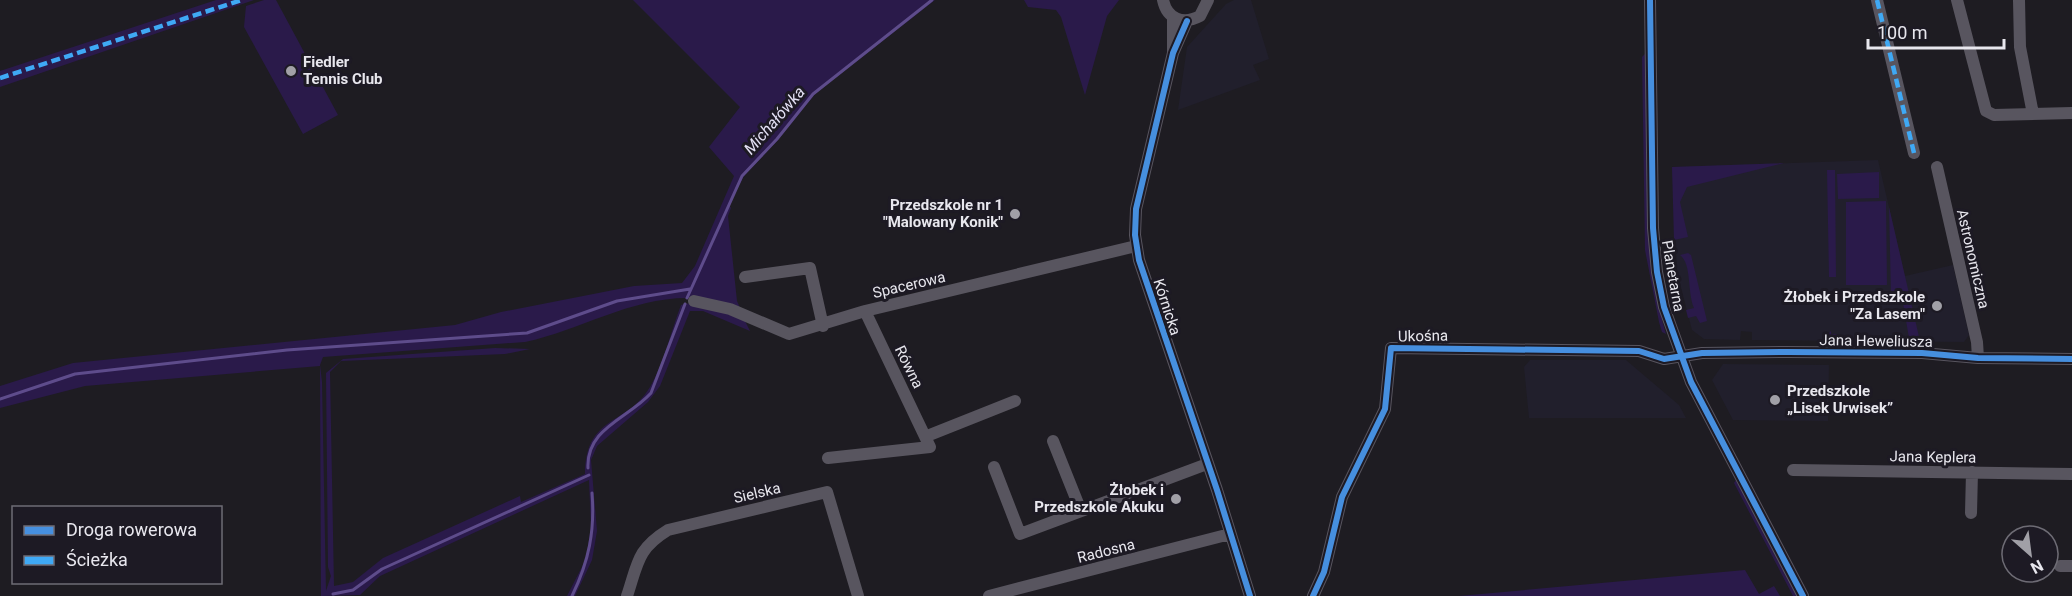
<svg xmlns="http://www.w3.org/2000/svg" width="2072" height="596" viewBox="0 0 2072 596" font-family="Roboto,sans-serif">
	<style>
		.built { fill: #211f2c }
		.green { fill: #2a1a4a }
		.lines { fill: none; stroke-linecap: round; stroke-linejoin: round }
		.stream { stroke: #5e4c8b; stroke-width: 3 }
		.minor { stroke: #58555f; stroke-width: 12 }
		.quiet { stroke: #3fa9f5; stroke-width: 4.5; stroke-dasharray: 9 4.5; stroke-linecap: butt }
		.cycleway-casing { stroke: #1d1a24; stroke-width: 10 }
		.cycleway { stroke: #468fdf; stroke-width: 6 }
		.poi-dot { fill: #a1a0a7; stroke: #1d1a24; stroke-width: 2 }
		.labels { text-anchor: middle; stroke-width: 6; stroke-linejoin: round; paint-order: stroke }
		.poi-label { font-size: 15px; font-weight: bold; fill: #e8e7ee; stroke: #1d1a24; text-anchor: end }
		.street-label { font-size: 15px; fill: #e8e7ee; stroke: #1d1a24 }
		.water-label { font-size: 16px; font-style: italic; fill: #e3e0f4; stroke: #1d1a24 }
	</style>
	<rect width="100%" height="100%" fill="#1e1c22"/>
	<!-- built -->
	<path class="built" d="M1234,0H1251L1269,59L1253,65L1260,80L1178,110L1187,47L1226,4Z
		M1878,160L1905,276L1953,265L1969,335L1964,342L1752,340V332L1741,331L1740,340L1704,339L1692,330L1677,272L1672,167Z
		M1530,360H1626L1679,405L1686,418H1529L1524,367Z
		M1723,364L1829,365L1828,421L1733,420L1712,380Z"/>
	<!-- green -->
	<path class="green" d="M216,0H254L0,87V71Z
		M264,0H276L338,115L303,134L244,27L246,6Z
		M633,0H935L815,94L778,140L744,176L729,205L731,208L728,216L737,301L742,312C726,308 708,299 692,298C633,296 581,330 525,342L323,357L320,365L322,382L326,591L331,576L328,567L326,373L343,359L495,348L530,349L505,354L341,361L330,372L334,586L353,582L383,558L520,496L521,502L585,474C586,414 626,427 650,387C664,363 671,331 681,305C701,299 725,311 743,317L750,331L703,311H690L660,386L648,402L597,446L591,460L597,531L592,560L575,596H567L586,559L591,527L589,480L380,576L360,595L321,596L320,366L85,386L0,408V386L73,363L455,325L501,312L634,286L682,283L695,266L734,176L709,147L740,107Z
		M1024,0H1119L1107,16L1085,95L1061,17L1056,10L1028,7Z
		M1646,53L1662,320L1666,334L1662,332L1659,322L1645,250L1642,57Z
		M1784,163L1687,187L1680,202L1688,237L1674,240L1672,167Z
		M1827,170H1835L1836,277H1829Z
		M1879,172V198L1838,199L1837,174Z
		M1886,201L1887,285H1846V202Z
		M1889,207L1920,341L1829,340L1827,335L1831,331V334H1837V339L1909,338L1902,297L1891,296Z
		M1688,253L1691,255L1707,321L1700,323L1696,316L1688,318L1686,310L1694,308C1687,291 1692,264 1680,255Z
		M1736,480L1797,596H1793L1734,483Z
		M1745,570L1759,594L1774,586L1780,596H1459Z"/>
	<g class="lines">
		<!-- stream -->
		<path class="stream" d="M687,298L742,176L777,139L813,94L932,0
			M0,399L75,374L287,350L527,333L617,301L690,289
			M588,468C586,428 629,418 651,393L685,304
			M333,594L353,590L382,569L589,475
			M572,596C589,561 595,531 592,493"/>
		<!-- minor -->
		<path class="minor" d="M1163,0C1167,19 1183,25 1200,16L1208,0
			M1650,0L1653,228L1657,272L1664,307L1691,382L1803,596
			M1877,0L1914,153
			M1957,0L1986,111L1994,115L2072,113
			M2019,0L2020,47L2033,114
			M1173,17V53
			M1187,21L1173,53L1136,209L1135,235L1139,260L1217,490L1250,596
			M1937,167L1977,342L1978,358
			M745,277L810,268L823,326
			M694,301L730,309L789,334L865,311L1136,246
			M927,436L1015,401
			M1053,441L1081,511
			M828,458L930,447L865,311
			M994,467L1020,534L1207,464
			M1793,470L2072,474
			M1971,513L1972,472
			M2060,566H2072
			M627,596C638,563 637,549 668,530L827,492L858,596
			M989,596L1230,534
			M1313,596L1324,572L1342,497L1385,409L1391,348L1639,351L1664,359L1702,353L1788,352L1922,353L1978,358L2072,359"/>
		<!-- quiet -->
		<path class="quiet" d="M1877,0L1914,153
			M0,78L242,0"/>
		<defs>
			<path id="cycleway" d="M1650,0L1653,228L1657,272L1664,307L1691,382L1803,596
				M1187,21L1173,53L1136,209L1135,235L1139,260L1217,490L1250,596
				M1313,596L1324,572L1342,497L1385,409L1391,348L1639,351L1664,359L1702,353L1788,352L1922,353L1978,358L2072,359"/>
		</defs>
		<!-- cycleway casing -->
		<use href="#cycleway" class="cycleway-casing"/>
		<!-- cycleway -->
		<use href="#cycleway" class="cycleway"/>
	</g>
	<!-- markers -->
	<g class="poi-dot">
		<circle cx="291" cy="71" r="6"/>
		<circle cx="1015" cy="214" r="6"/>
		<circle cx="1937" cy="306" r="6"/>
		<circle cx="1775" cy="400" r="6"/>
		<circle cx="1176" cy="499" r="6"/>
	</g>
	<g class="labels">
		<!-- poi labels -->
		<g class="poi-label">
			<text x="303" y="67" text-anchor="start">Fiedler<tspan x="303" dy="17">Tennis Club</tspan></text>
			<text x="1003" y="210">Przedszkole nr 1<tspan x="1003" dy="17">"Malowany Konik"</tspan></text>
			<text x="1925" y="302">Żłobek i Przedszkole<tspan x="1925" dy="17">"Za Lasem"</tspan></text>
			<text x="1787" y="396" text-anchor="start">Przedszkole<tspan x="1787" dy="17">„Lisek Urwisek”</tspan></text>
			<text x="1164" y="495">Żłobek i<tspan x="1164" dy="17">Przedszkole Akuku</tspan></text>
		</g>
		<!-- street labels -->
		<g class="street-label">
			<text transform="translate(1973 259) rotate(77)" y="5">Astronomiczna</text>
			<text transform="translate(1673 276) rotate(80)" y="5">Planetarna</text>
			<text transform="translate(909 285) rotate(-13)" y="5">Spacerowa</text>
			<text transform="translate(1167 307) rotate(72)" y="5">Kórnicka</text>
			<text transform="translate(1423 336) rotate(-1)" y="5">Ukośna</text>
			<text transform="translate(1876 341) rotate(1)" y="5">Jana Heweliusza</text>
			<text transform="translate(909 367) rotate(64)" y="5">Równa</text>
			<text transform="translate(1933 457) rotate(1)" y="5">Jana Keplera</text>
			<text transform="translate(757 493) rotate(-13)" y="5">Sielska</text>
			<text transform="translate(1106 551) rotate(-14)" y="5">Radosna</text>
		</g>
		<!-- water labels -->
		<g class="water-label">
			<text transform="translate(774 120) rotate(-49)" y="6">Michałówka</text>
		</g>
	</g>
	<!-- legend -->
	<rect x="12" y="506" width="210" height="78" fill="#1d1a24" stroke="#6e6c75" stroke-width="1.5"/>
	<rect x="24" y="526" width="30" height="9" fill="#468fdf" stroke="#6e6c75" stroke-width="1.5"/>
	<text x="66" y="536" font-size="18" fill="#e8e7ee">Droga rowerowa</text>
	<rect x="24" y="556" width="30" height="9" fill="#3fa9f5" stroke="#6e6c75" stroke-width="1.5"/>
	<text x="66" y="566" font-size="18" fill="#e8e7ee">Ścieżka</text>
	<!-- north arrow -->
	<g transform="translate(2030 554) rotate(152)"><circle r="28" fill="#1d1a24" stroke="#6e6c75" stroke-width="1.5"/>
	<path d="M0-4.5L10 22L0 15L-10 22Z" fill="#a1a0a7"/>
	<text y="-9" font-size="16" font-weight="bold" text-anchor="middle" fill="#e8e7ee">N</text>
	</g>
	<!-- scale -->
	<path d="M1868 39v9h136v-9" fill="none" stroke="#e8e7ee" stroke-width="3"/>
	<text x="1877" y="39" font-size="18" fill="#e8e7ee" stroke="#1d1a24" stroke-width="4.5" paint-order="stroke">100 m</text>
</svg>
